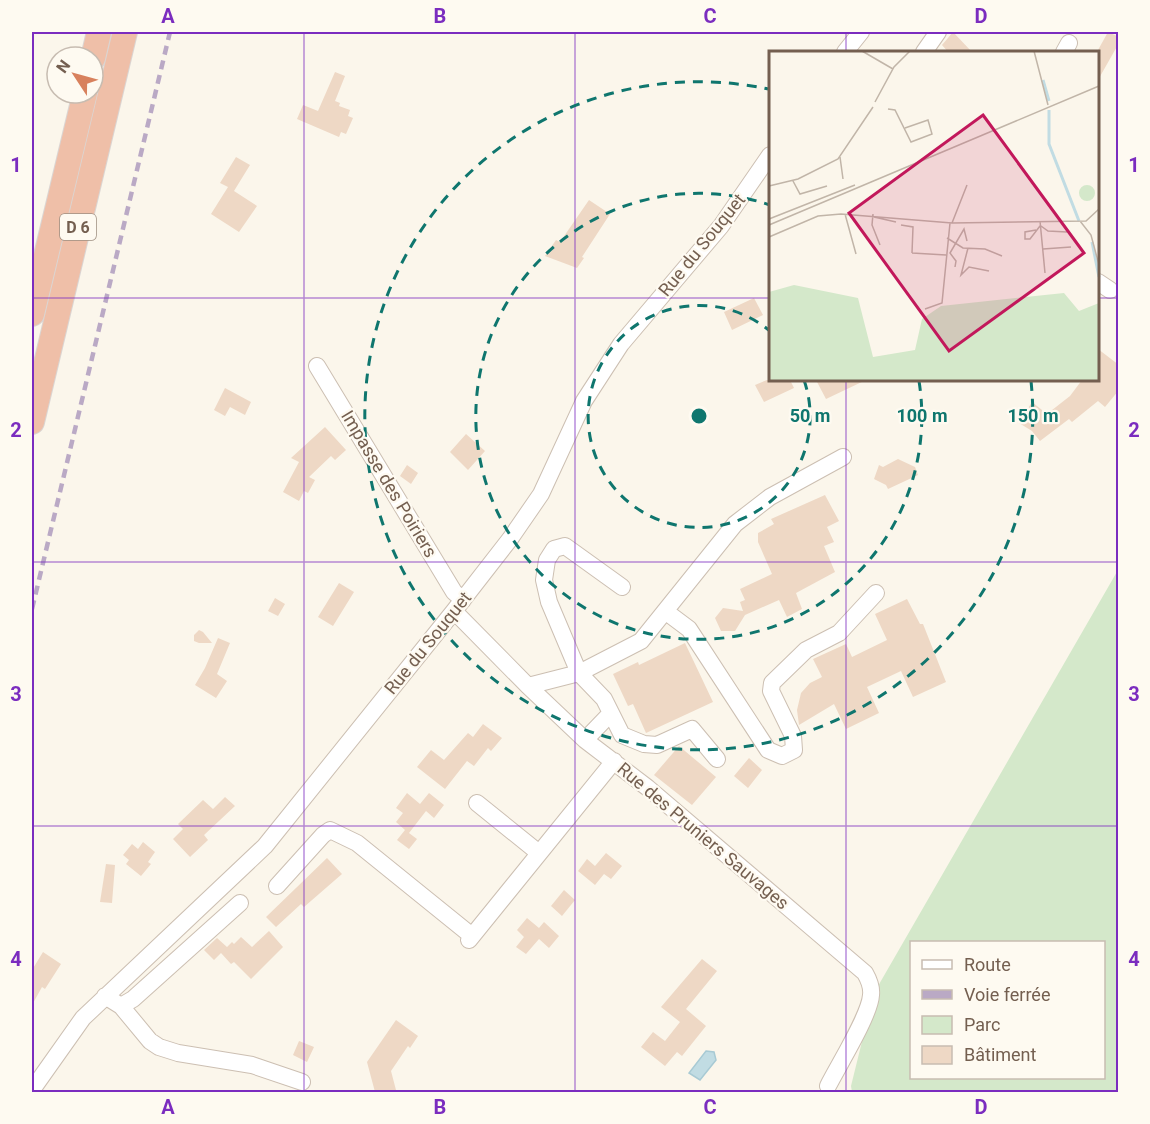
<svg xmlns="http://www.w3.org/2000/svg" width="1150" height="1124" viewBox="0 0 1150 1124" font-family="Roboto,sans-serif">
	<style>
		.green { fill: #d4e8ca; fill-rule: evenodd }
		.water { fill: #c1dce3; stroke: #a8cad4; stroke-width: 1.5 }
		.building { fill: #eed8c5 }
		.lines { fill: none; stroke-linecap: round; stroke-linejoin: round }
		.minor-casing { stroke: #ccbfb2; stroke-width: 18 }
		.highway-casing { stroke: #dbd5d2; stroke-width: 26 }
		.minor { stroke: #fff; stroke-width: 16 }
		.highway { stroke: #efbfa8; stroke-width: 24 }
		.rail { stroke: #baa9c5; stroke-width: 4.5; stroke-dasharray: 9 6; stroke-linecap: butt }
		.grid { fill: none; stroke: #7b2cbf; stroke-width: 1.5; stroke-opacity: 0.55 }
		.ring { fill: none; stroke: #0f766e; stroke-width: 3; stroke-dasharray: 10 8 }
		.labels { text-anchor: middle; stroke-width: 4.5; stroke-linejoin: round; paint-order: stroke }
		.shield { fill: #fefaf1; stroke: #9d8e80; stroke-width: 1.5 }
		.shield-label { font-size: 16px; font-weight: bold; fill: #745f50 }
		.street-label { font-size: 18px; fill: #745f50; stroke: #fefaf1 }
		.inset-river { fill: none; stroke: #c1dce3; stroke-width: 3 }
		.inset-road { fill: none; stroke: #c1b5a8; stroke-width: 1.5 }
		.view { fill: #c2185b; fill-opacity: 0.15; stroke: #c2185b; stroke-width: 3 }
		.inset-edge { fill: none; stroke: #745f50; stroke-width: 3 }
		.centre { fill: #0f766e; stroke: #fefaf1; stroke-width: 3 }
		.ring-label { font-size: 18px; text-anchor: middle; font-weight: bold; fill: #0f766e; stroke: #fefaf1; stroke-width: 4.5; stroke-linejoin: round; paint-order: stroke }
		.neatline { fill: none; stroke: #7b2cbf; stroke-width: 2 }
		.grid-label { font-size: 20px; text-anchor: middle; font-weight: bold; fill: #7b2cbf }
	</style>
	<rect width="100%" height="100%" fill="#fbf6eb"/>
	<!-- green -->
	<path class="green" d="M1118,570V1092H852L851,1086L874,993ZM912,942H1104V1078H912Z"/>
	<!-- water -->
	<path class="water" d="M706,1051L714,1052L716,1060L700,1080L689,1073Z"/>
	<!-- building -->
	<path class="building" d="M953,32L972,52H948L942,45Z
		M1108,32L1119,37V43L1098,80V50Z
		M335,72L345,76L335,101L340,103L339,106L350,110L348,116L353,118L346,134L341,132L339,137L297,119L303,105L318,111Z
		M236,157L250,165L234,191L257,206L239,232L211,214L228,187L220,183Z
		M589,200L610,214L582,257L584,258L577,268L545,256L556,240L560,242Z
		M754,298L763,315L732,330L724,312Z
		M1098,349L1119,365V390L1105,407L1098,401L1072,422L1069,419L1040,441L1032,431L1019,423L1032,402L1047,414L1070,396L1082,380H1098Z
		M767,380H790L794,388L764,402L755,385Z
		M816,380H866L826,399Z
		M225,388L251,402L245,415L230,407L225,416L214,410Z
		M325,427L346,450L335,460L331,456L309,477L315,480L308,493L304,491L299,501L283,492L299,462L291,458Z
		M466,434L485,451L468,470L450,452Z
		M898,459L915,467L918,475L888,489L886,485L874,479L879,465L883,467Z
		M407,465L418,473L411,484L400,476Z
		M825,495L839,521L827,527L834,542L824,546L835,572L796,593L802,609L787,617L779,600L745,615L735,631H721L715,618L723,608L743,611L740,602L745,600L740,589L772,574L758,542V533L774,524L771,519Z
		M339,583L354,592L333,626L318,617Z
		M275,598L285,604L278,616L268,611Z
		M907,599L920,624H923L946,682L913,697L901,671L867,687L879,713L846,729L834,704L799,725L797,710L801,693L810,683L822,677L813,659L846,644L852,657L887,640L875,614Z
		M199,630L203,632L212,643H199L194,641V635Z
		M218,638L230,643L217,674L227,681L216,698L195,685L205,668Z
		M685,643L713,702L646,733L633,704L628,706L613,674L638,662L639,665Z
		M483,724L502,738L491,751L488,748L474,766L467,761L445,789L417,767L431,750L444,760L468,733L473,737Z
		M679,746L716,777L692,805L654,775Z
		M749,758L762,770L748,788L734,776Z
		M407,793L420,804L429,793L444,805L434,818L426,811L409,833L417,839L409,849L397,840L405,830L396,822L403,813L396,808Z
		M225,797L235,806L204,835L208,840L190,857L173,839L183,829L178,824L203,800L213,809Z
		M143,842L155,852L148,862L151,864L141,876L126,864L129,860L123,855L132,844L138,849Z
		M606,853L622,866L611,879L604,874L595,885L578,871L587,859L595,866Z
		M327,858L342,874L304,907L301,904L276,927L266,917Z
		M106,864L115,865L112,903L100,902Z
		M564,890L575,900L562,916L551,906Z
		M527,918L539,928L544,922L559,936L549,948L539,939L526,954L516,947L524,937L517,930Z
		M269,931L283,947L251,979L234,962L231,964L221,953L214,960L204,950L217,938L227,947L232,942L234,944L241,937L252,947Z
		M43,952L61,964L45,989L42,987L32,1005V970Z
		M702,959L717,971L686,1009L706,1026L682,1056L677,1052L665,1066L641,1047L653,1032L665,1041L680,1022L661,1007Z
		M396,1020L418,1036L410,1048L408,1046L391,1071L396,1090L375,1092L367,1062Z
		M299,1041L314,1047L307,1062L293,1055Z"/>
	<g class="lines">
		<defs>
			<path id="minor" d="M845,52L861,32
				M924,52L938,32
				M1064,52L1069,43
				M1098,282L1110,290
				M317,366L454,592L463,600
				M622,587L565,546L554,549L547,560L544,580L549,602L579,673L604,699L622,735L644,744L657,745L692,729L717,759
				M454,611L528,686L585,740L648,788L865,973C869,980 872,987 871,995C870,1015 838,1066 828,1086
				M665,611L689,629L768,750L782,756L794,750L793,736L771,691L772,683L806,650L839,633L876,593
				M528,686L579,673L641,641L735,524L770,497L843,457
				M585,740L611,713
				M477,803L539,853
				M277,886L323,835L330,830L357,843L472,936
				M469,940L614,761
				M105,996L121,1006L150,1041L159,1047L178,1053L252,1065L302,1082
				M121,1006L133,999L240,903
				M32,1090L83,1018L265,846L454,611L510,539L541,494L584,401L621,344L721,226L770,155"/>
			<path id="highway" d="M93,58L99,32
				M32,314L85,93
				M32,422L125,32"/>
		</defs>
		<!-- minor casing -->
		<use href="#minor" class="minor-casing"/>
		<!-- highway casing -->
		<use href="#highway" class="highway-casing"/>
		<!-- minor -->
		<use href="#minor" class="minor"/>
		<!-- highway -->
		<use href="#highway" class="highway"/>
		<!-- rail -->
		<path class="rail" d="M32,609L170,32"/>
	</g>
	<!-- grid -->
	<path class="grid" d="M304,32V1092M575,32V1092M846,32V52M32,298H770M1098,298H1118M846,380V1092M32,562H1118M32,826H1118"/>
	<!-- distance rings -->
	<g class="ring">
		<path d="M804 380A111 111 0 1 1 770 331"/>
		<path d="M919 381A223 223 0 1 1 770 205"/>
		<path d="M1031 381A334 334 0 1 1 768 89"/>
	</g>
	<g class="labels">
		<!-- shield labels -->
		<rect class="shield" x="60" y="214" width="36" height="26" rx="4.5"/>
		<g class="shield-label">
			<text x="78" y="233">D 6</text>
		</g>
		<!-- street labels -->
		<g class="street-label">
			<text transform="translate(702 245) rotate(-51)" y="6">Rue du Souquet</text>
			<text transform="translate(389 484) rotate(59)" y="6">Impasse des Poiriers</text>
			<text transform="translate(428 643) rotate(-51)" y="6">Rue du Souquet</text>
			<text transform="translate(703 836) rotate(40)" y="6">Rue des Pruniers Sauvages</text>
		</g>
	</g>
	<!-- overview -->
	<g transform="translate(769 51)">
		<rect width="330" height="330" fill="#fbf6eb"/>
		<path d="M310 142a8 8 0 1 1 16 0a8 8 0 1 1-16 0ZM25,234L89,247L104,306L146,299L153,268L172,255L295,242L310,260L330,252V330H0V241Z" fill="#d4e8ca"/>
		<path class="inset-river" d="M274,29L280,50M280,59V93L310,170M323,191L330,226"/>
		<path class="inset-road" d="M93,0L124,18M265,0L279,54M106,51L125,16L141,0M119,58L126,59L142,91L163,83L159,69L136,77M71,106L74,128M24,130L31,143L58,135M0,135L29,128L69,108L104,56M76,163L87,203M104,163L103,174L111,194M105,166L127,171M0,168L86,134M271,170L276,222M311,170L322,184L330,214M183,172L198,134M0,174L330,35M132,174L144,176L143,202M272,175L279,180L298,181M267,179L256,181V188H261L271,175M0,186L49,165L72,163L183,172L317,170L330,158M178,187L194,197L216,198L233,205M199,197L192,224L200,216L220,220M274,198L302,196M143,202L177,204M186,216L187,210L181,202L195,178L198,190M156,258L173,252L181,172"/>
		<path class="view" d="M214,64L315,202L180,300L80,162Z"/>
		<rect width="330" height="330" class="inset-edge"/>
	</g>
	<circle cx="699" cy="416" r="9" class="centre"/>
	<g class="ring-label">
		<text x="810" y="422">50 m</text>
		<text x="922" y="422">100 m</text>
		<text x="1033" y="422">150 m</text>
	</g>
	<!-- border -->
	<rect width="1150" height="1124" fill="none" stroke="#fefaf1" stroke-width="66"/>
	<!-- legend -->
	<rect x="910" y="941" width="195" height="138" fill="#fefaf1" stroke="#c7bcb1" stroke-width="1.5"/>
	<rect x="922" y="960" width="30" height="9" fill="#ffffff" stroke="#c7bcb1" stroke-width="1.5"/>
	<text x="964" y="971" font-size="18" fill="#745f50">Route</text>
	<rect x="922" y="990" width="30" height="9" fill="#baa9c5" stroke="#c7bcb1" stroke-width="1.5"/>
	<text x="964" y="1001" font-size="18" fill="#745f50">Voie ferrée</text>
	<rect x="922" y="1016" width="30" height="18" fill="#d4e8ca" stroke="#c7bcb1" stroke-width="1.5"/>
	<text x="964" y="1031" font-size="18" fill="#745f50">Parc</text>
	<rect x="922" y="1046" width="30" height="18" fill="#eed8c5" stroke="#c7bcb1" stroke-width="1.5"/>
	<text x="964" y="1061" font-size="18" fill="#745f50">Bâtiment</text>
	<!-- north arrow -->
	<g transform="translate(75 75) rotate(306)"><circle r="28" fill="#fefaf1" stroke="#c7bcb1" stroke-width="1.5"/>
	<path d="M0-4.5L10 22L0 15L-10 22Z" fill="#d8815d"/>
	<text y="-9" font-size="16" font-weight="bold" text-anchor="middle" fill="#745f50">N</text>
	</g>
	<rect x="33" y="33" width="1084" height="1058" class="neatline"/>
	<g class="grid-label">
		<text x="168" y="23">A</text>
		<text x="440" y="23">B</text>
		<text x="710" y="23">C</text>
		<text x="981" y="23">D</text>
		<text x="16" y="172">1</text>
		<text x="1134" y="172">1</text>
		<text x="16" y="437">2</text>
		<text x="1134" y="437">2</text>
		<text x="16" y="701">3</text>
		<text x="1134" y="701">3</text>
		<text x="16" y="966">4</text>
		<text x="1134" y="966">4</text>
		<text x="168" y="1114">A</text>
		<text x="440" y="1114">B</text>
		<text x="710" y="1114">C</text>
		<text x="981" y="1114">D</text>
	</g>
</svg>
